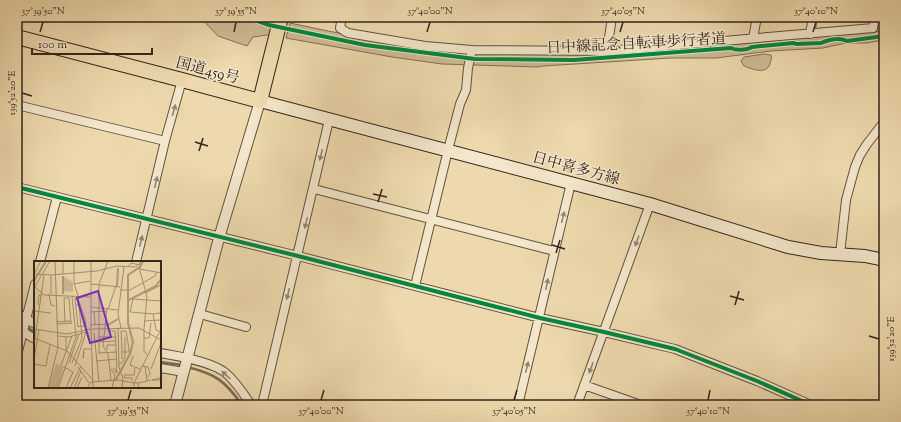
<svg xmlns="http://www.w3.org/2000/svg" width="901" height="422" viewBox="0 0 901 422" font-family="'Sorts Mill Goudy','Noto Serif JP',serif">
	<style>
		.green { fill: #ceba94; stroke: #817057 }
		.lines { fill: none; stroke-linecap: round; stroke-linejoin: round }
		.stream { stroke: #7d6c54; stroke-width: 2.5 }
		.minor-casing { stroke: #62523f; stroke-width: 10 }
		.tertiary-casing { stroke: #62523f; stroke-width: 12 }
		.secondary-casing { stroke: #34251a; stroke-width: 14 }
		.trunk-casing { stroke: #34251a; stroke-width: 16 }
		.minor { stroke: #f3e6ca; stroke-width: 8 }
		.tertiary { stroke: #f3e6ca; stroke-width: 10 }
		.secondary { stroke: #f3e6ca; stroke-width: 12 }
		.trunk { stroke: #edd9ad; stroke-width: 14 }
		.cycleway-casing { stroke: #f3e6ca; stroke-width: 6 }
		.cycleway { stroke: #00873e; stroke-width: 4 }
		.oneway { fill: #948672 }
		.ticks { fill: none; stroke: #34251a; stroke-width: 1.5 }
		.labels { text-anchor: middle; stroke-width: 3; stroke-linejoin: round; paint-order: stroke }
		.street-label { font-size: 15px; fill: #34251a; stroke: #f3e6ca }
		.inset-river { fill: none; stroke: #ae9c7b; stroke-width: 2 }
		.inset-road { fill: none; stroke: #a39172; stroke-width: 1 }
		.view { fill: #7b2cbf; fill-opacity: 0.15; stroke: #7b2cbf; stroke-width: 2 }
		.inset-edge { fill: none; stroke: #34251a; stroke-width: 2 }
		.neatline { fill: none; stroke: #34251a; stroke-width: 1.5 }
		.ticks-label { font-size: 10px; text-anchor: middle; fill: #34251a }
	</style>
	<rect width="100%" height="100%" fill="#edd9ad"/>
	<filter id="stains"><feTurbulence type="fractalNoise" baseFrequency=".005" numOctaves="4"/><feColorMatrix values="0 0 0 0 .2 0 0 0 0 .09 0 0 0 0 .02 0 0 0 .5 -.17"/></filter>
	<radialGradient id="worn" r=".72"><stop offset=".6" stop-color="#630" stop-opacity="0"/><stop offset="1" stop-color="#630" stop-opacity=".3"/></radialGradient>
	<!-- green -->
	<path class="green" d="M200,17H273L278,19L274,34L253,37L247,46L218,36Z
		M290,23L328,31L409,46L589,53L884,31V40L866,43H846L823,48L771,51L716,58H671L543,66L538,67L442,64L392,57L286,38Z
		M764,54L771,55C772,58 771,60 770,64C766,75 752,69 744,66L741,61L744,57Z"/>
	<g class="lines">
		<!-- stream -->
		<path class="stream" d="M17,319L35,333
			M160,362L182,365
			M187,367C216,374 225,381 242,405"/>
		<defs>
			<path id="minor" d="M342,17L340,28L348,33L425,46L472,50L607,51L873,28L875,17
				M810,34L813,17
				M753,38L757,17
				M607,51L612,17
				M17,105L165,141
				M17,187L298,256L540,318L604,332L675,349L757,381L811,405
				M314,189L554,251
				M840,254L846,200L855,167L860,155L867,144L884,122
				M40,262L57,197
				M136,262L165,141L182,80
				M415,286L448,150L460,104L466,90L468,68L472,50
				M17,313L35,324
				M200,314L246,327
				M23,332L35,339
				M160,353C178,356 208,361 223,371C234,379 244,394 251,405
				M17,355L35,284
				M160,368L184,372
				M584,385L641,405
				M262,405L329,120
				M518,405L571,183
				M577,405L650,204"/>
			<path id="tertiary" d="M175,405L219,238L260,101"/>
			<path id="secondary" d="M260,101L650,204L788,247L821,253L865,256L884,260"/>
			<path id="trunk" d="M17,37L182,80L260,101L281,17"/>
		</defs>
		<!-- minor casing -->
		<use href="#minor" class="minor-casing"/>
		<!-- tertiary casing -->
		<use href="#tertiary" class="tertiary-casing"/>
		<!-- secondary casing -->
		<use href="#secondary" class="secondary-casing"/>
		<!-- trunk casing -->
		<use href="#trunk" class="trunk-casing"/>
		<!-- minor -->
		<use href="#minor" class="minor"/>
		<!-- tertiary -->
		<use href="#tertiary" class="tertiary"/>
		<!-- secondary -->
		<use href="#secondary" class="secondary"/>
		<!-- trunk -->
		<use href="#trunk" class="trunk"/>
		<defs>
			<path id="cycleway" d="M246,17L269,25L365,45L475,59L574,60L731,48C737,51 747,50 752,47L794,43L796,44L821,43C828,40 839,37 847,41L884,36
				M17,187L298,256L540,318L604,332L675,349L757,381L811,405"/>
		</defs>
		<!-- cycleway casing -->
		<use href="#cycleway" class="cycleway-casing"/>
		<!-- cycleway -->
		<use href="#cycleway" class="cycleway"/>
	</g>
	<!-- one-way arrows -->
	<defs><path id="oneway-solid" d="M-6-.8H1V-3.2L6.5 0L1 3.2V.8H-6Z"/></defs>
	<g class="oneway">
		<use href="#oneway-solid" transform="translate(174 110) rotate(-74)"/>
		<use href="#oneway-solid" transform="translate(321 155) rotate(103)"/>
		<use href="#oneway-solid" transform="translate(156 182) rotate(-77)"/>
		<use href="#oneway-solid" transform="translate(563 217) rotate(-76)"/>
		<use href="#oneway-solid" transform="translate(306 223) rotate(104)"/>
		<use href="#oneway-solid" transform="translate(141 241) rotate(-76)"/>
		<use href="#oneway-solid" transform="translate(637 241) rotate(110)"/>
		<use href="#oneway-solid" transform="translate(547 284) rotate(-78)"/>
		<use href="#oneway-solid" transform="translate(288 294) rotate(104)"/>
		<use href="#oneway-solid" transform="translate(527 367) rotate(-76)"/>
		<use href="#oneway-solid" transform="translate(591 368) rotate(110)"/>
		<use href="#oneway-solid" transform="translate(226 375) rotate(-138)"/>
	</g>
	<!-- ticks -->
	<path class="ticks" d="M40,32L43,22M234,32L236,22M427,32L430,22M620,32L623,22M813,32L816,22M22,93L32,96M195,142L208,146M199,151L203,138M373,194L387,197M378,202L382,189M552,245L565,249M556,253L560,240M730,296L744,300M735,305L739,291M869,336L879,339M128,400L131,390M321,400L324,390M514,400L517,390M708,400L710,390"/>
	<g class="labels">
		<!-- street labels -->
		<g class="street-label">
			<text transform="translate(636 43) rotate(-3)" y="5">日中線記念自転車歩行者道</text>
			<text transform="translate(208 70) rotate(15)" y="5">国道459号</text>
			<text transform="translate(576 168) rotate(15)" y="5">日中喜多方線</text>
		</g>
	</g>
	<!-- overview -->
	<g transform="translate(34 261)">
		<rect width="127" height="127" fill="#edd9ad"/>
		<path d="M30,16L39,21V31L30,30ZM22,103L30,105L24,127H14Z" fill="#ceba94"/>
		<path class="inset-river" d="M29,15V33M0,20L12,0M83,25L84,7M95,39L122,25L127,18M72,65L84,58M81,120L96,93L99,81L94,62V14L106,6L109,0"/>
		<path class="inset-road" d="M40,0V22L44,35M57,0V68M94,6L97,2L106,4M105,6L113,36L110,68V90L113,94M106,8L127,12M0,13L17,14L63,10L83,5L102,6L108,0M0,13L7,0M29,13V0M40,23L56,20M57,23L86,26M1,26L10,34L56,36M0,27L16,0M86,29H96L121,15L122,12M111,32L127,24M15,33L17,44L21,45M17,33V14M30,37H35L37,63M30,37L31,61M41,37L44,66L47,65M41,38H44L51,58L52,65H47M127,40L99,38L96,51L119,53L126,52L127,47M6,44L4,43L5,34H8M57,46L84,49M73,47L69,85L74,93L77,119M74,48L82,25M0,50L17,52M60,50L61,64M57,51L73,50M119,53L122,69L125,70M110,60L127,59M22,61L37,60M23,63L38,62M57,64L72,63M87,67L84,53L90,6M0,68L33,73L57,68L59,127M58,68L105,67L127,79M76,70H81L83,106M60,72L65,120M24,75L35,76L52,71L41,105M65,76H82M0,77L33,90L58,118M1,77L10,14M110,77H115L117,62M60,81L81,80M32,89V76M73,89V84H82M50,91L49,97L50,88H57M88,91H95V88L92,70H87L88,87V98M64,92L83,91M65,92V23L74,0M99,95L96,104L106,108M0,98L5,69M62,100L83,98M35,102L45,73M38,102L48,77L45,44H42M85,102H88L91,96V76M0,103L12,105L16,83M27,104L38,75M108,105L114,106L116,112L114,116M111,105L113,120M30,106L39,111L32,127M44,106L55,122M79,107L83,112L82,106M77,108L81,114L78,127M117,108L127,82M126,117L118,119H126M98,120V117H91L90,114H100L101,107M104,122L117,119M14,127L24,86L21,0M24,127L42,76L38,35M36,127L47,105M40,127L47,110M43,127L48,116M53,127L57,121L84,119L100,122L127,68M83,127H88L89,118L85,106L84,67M100,127V122H104L105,127"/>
		<path class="view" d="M64,30L77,76L56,82L43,37Z"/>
		<rect width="127" height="127" class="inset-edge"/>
	</g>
	<!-- margin -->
	<rect width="901" height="422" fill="none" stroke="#edd9ad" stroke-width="44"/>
	<!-- scale -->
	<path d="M32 48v6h120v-6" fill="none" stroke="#34251a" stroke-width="2"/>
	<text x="38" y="48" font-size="12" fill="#34251a" stroke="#f3e6ca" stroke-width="3" paint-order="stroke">100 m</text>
	<rect x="22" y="22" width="857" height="378" class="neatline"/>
	<g class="ticks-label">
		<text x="43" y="14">37°39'50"N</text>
		<text x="236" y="14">37°39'55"N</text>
		<text x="430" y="14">37°40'00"N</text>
		<text x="623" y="14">37°40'05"N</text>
		<text x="816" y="14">37°40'10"N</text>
		<text transform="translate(11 93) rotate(-90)" y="4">139°52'20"E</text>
		<text transform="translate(890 339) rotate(-90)" y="4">139°52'20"E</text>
		<text x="128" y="414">37°39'55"N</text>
		<text x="321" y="414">37°40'00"N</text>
		<text x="514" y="414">37°40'05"N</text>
		<text x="708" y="414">37°40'10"N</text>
	</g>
	<rect width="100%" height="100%" filter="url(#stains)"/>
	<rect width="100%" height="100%" fill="url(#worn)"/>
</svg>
